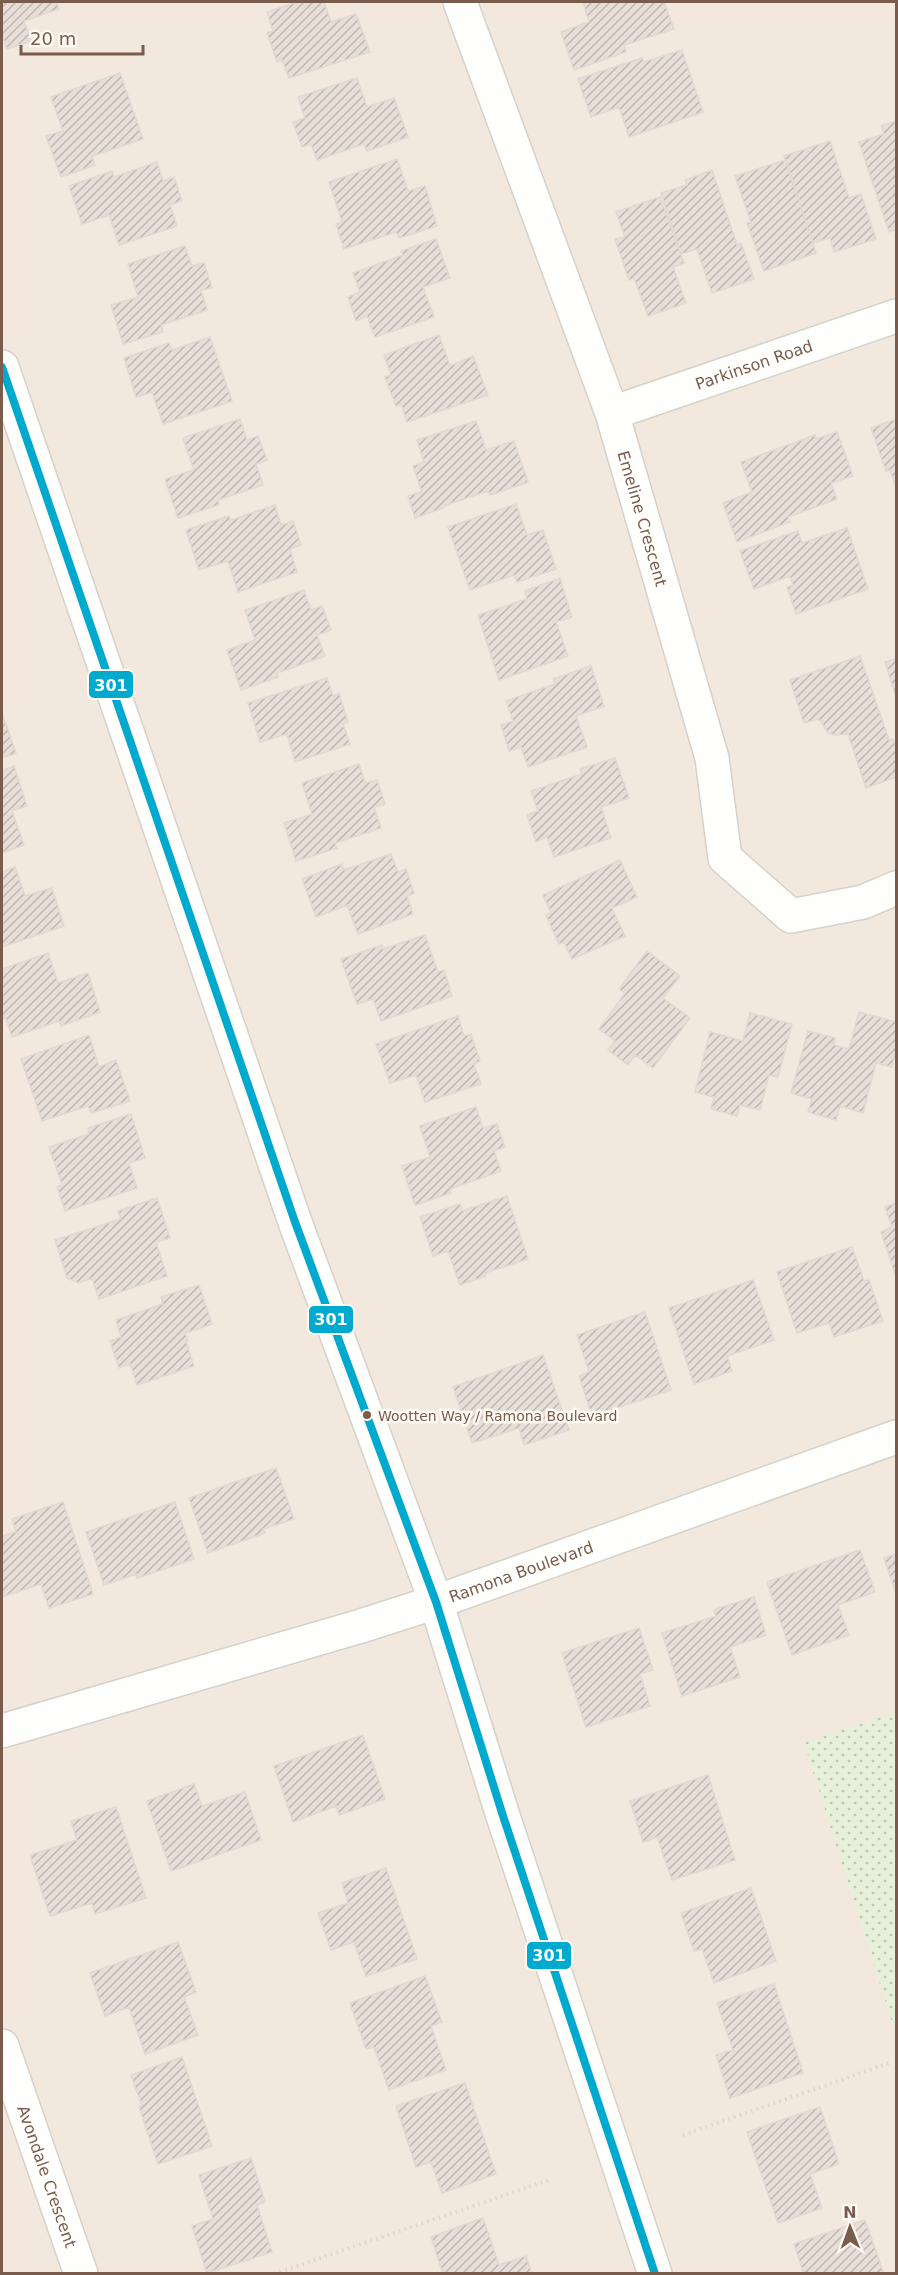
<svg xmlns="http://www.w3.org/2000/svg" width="898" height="2275" viewBox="0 0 898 2275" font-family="'DejaVu Sans',sans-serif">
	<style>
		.residential { fill: #f2e8de }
		.park { fill: url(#park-dots) }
		.building { fill: url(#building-hatch); stroke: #e2d8d2; stroke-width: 1.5 }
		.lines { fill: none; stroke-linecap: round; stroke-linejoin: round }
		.minor-casing { stroke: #d7d1cb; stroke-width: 36 }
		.path { stroke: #dcd5d0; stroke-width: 4; stroke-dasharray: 1.5 4.5; stroke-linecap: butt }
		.minor { stroke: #fefefd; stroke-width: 33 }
		.bus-1-casing { stroke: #fffaf3; stroke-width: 12 }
		.bus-1 { stroke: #00a9ce; stroke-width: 8 }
		.bus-dot { fill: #7a5c4d; stroke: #fffaf3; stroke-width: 2 }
		.labels { text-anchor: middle; stroke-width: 5; stroke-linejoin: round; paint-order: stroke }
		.bus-label { font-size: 14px; fill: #7a5c4d; stroke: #fffaf3; text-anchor: start }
		.street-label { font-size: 16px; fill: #7a5c4d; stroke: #fffaf3 }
		.line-badge { stroke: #fffaf3; stroke-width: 2 }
		.badge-label { font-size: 16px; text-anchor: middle; font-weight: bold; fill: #fff }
	</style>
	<defs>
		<pattern id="park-dots" width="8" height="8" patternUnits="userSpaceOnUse" patternTransform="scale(1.5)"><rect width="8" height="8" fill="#e7f0db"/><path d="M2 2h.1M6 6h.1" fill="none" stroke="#c0c6b4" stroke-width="1.8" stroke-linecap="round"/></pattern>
		<pattern id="building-hatch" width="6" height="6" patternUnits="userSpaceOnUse" patternTransform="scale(1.5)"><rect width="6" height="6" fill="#e6ded7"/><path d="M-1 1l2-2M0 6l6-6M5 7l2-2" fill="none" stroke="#bfb7b1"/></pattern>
	</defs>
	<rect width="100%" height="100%" fill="#f9f5f0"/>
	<!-- residential -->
	<path class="residential" d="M2,2H896V2273H2Z"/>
	<!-- park -->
	<path class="park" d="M896,1712V2035L804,1743Z"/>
	<!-- building -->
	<path class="building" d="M2,2H57L59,9L24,21L31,41L7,49L2,35Z
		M297,2H324L331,22L356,14L370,52L289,78L282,60L277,62L267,33L273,31L267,12Z
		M583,2H664L674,29L624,45L626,52L574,70L561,32L589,22Z
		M682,50L703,112L629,137L619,107L591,117L578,79L642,58L644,62Z
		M120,73L143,139L92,156L95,165L61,177L46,136L63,131L51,97Z
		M357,78L367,107L394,98L408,137L367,151L364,144L317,160L311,144L302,147L293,122L305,118L298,97Z
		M896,121V229L889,232L859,142L884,134L881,126Z
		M830,141L849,198L861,194L876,239L834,252L830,238L813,243L784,156Z
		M397,159L408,191L425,186L437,226L399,238L396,232L344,249L336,224L342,222L329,182Z
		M786,160L816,253L764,271L747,223L751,222L735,176Z
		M157,162L163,181L174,177L182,201L170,205L177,226L119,245L109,215L82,224L69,186L112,171L114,177Z
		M712,170L737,245L741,243L754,279L712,293L697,249L681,254L661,193L687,185L685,180Z
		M660,197L684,263L673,267L686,303L648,316L634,278L629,280L615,239L625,237L616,212Z
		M436,239L450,278L423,287L434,317L375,337L367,316L356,321L348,297L360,292L353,273L403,255L401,251Z
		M185,246L192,266L204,263L212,288L201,290L207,310L161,325L163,332L123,344L111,305L138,297L128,264Z
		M439,335L450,366L473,356L488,395L407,422L401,404L396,406L385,377L391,375L384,355Z
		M210,337L232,401L163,424L152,392L136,397L124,358L169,343L172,350Z
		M240,419L247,440L258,436L267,460L256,464L263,485L218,500L219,505L178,518L165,479L194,470L183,438Z
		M896,419V488L890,470L886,471L871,428Z
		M476,421L486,450L514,441L528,482L490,495L488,491L446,505L443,508L415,518L408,496L422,492L413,466L424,462L417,440Z
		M837,432L853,476L831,483L837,499L788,517L790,522L737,542L723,503L752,492L741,462L815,435L816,439Z
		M516,504L527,535L543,530L556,569L517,582L514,575L470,590L448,527Z
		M275,505L281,525L293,521L301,545L290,549L297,572L238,592L228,561L199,570L186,530L229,516L231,520Z
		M847,528L868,589L796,614L787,587L793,585L790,576L754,589L740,551L798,531L802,543Z
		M560,578L572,617L556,622L568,656L499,680L478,615L527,599L525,591Z
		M304,590L311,610L322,606L331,630L317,635L325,656L277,673L278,677L241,690L227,650L255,640L245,610Z
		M860,656L889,740L893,739L896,749V777L866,788L848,734L835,735L828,733L821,721L817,719L804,723L790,680Z
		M896,659V697L885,662Z
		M591,666L604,706L576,716L587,747L528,767L521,747L509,751L501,725L513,721L506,701L555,684L553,679Z
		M327,678L333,696L339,693L348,722L343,724L350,744L295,762L287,734L260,742L248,703Z
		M2,713L16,753L2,758Z
		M615,758L629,798L601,807L611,838L554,857L547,837L536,842L527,815L538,811L531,791L582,774L580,769Z
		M359,764L365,783L377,780L385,804L374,807L381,828L335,843L337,848L296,861L284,823L312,814L302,783Z
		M14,766L27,806L12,811L24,845L2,853V771Z
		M391,854L398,872L406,869L414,893L407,896L413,914L358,934L347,905L316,917L302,879L342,864L344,870Z
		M620,860L637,897L612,908L625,936L572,959L564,942L559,944L546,915L551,913L543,895Z
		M15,867L25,896L52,888L64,926L2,947V872Z
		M425,935L438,972L444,970L452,996L381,1021L373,999L357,1004L341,959L382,945L383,949Z
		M647,951L680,976L663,998L690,1018L653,1068L635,1055L628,1065L608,1050L615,1041L599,1029L625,993L619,989Z
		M48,953L58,983L88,973L100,1012L61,1026L59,1021L12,1037L6,1018L2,1019V969Z
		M859,1012L896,1022V1050L892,1067L876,1063L863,1113L840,1106L836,1120L808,1112L812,1099L791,1093L808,1031L835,1038L834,1045L849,1049Z
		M750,1013L792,1024L778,1077L769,1075L760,1110L740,1105L737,1116L711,1109L714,1097L695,1092L710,1032L743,1041Z
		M458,1016L464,1036L471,1034L480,1061L474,1064L481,1084L425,1102L416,1075L390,1083L376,1044Z
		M89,1035L99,1067L116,1060L130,1101L91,1113L88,1106L42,1121L21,1059Z
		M476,1107L483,1128L497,1124L505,1147L494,1151L501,1171L450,1189L451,1193L415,1205L402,1166L430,1157L420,1126Z
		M131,1114L145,1158L129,1163L137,1188L65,1211L57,1187L62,1185L49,1147L89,1134L88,1128Z
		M507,1196L528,1259L485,1273L486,1276L460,1285L448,1251L433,1256L420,1217L460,1204L462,1211Z
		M157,1198L170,1238L156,1242L167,1276L99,1299L92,1278L79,1283L67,1278L55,1240L121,1219L118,1211Z
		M896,1203V1277L881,1232L892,1227L885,1207Z
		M852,1247L864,1281L869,1280L883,1321L834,1337L829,1323L797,1333L777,1272Z
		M753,1280L774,1340L727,1356L732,1371L694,1384L669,1308Z
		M199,1285L212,1324L185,1333L188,1341H186L194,1366L137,1385L130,1364L119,1368L110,1341L121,1337L116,1320L163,1304L161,1297Z
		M645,1312L671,1390L592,1416L579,1376L589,1372L577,1335Z
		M543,1355L569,1430L524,1445L519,1428L472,1443L453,1387Z
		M276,1468L294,1519L263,1529L265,1533L208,1553L189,1498Z
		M63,1502L93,1594L49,1608L41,1584L2,1597V1536L16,1532L12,1519Z
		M175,1502L194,1559L137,1578L136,1574L104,1585L86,1532Z
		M860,1550L875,1592L838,1605L849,1635L792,1655L767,1582Z
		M896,1554V1594L884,1558Z
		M754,1597L766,1635L730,1647L740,1677L682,1696L662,1633L716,1616L714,1610L716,1609Z
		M639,1628L653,1670L640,1674L650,1706L586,1727L562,1653Z
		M363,1735L385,1799L339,1815L336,1806L293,1822L274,1766Z
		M708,1775L735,1860L672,1880L657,1837L643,1842L630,1801Z
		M194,1784L202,1806L245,1792L261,1840L171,1871L147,1801Z
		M116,1807L146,1898L95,1914L92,1903L50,1916L30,1855L77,1840L71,1821Z
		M386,1868L417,1959L366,1976L354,1942L331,1950L318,1913L348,1903L342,1883Z
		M751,1888L776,1961L714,1983L702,1949L694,1951L681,1913Z
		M178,1942L196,1992L184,1997L198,2035L145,2054L129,2007L105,2016L90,1973Z
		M425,1976L442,2022L431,2026L446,2070L389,2090L374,2047L366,2049L350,2003Z
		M774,1984L803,2073L730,2098L716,2055L733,2050L717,2003Z
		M182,2057L212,2146L158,2164L139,2107L142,2106L131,2075Z
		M465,2083L496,2174L442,2193L431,2162L416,2167L396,2106Z
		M820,2107L839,2164L810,2174L822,2208L778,2223L747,2132Z
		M251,2158L265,2202L257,2205L272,2252L207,2273L192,2226L213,2219L199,2175Z
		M483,2218L499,2265L526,2256L532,2274H443L431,2237Z
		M865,2220L884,2274H804L794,2244Z"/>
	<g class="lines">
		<defs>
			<g id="minor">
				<path id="s1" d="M460,2L612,413L712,758L725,858L791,916L863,902L896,888"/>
				<path d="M2,367L295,1222L436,1602L503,1816L655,2274"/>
				<path id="s2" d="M612,413L896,316"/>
				<path id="s3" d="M2,1731L361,1626L436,1602L896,1437"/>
				<path id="s4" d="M2,2046L81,2274"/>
			</g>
		</defs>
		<!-- minor casing -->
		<use href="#minor" class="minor-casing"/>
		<!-- path -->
		<path class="path" d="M683,2135L889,2063
			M274,2274L552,2179"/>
		<!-- minor -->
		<use href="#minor" class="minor"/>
		<defs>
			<path id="bus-1" d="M2,367L295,1222L436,1602L503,1816L655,2274"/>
		</defs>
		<!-- bus-1 casing -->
		<use href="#bus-1" class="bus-1-casing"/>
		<!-- bus-1 -->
		<use href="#bus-1" class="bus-1"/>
	</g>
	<!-- markers -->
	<circle class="bus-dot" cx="367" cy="1415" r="5"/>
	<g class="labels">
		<!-- bus labels -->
		<g class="bus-label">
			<text x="378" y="1421">Wootten Way / Ramona Boulevard</text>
		</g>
		<!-- street labels -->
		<g class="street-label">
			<text dy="6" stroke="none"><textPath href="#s2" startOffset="150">Parkinson Road</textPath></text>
			<text dy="6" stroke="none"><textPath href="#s1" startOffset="548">Emeline Crescent</textPath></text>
			<text dy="6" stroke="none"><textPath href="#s3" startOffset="543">Ramona Boulevard</textPath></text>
			<text dy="6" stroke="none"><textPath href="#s4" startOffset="138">Avondale Crescent</textPath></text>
		</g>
	</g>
	<g class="line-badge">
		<rect x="88" y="670" width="46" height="29" rx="6" fill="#00a9ce"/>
		<rect x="308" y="1305" width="46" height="29" rx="6" fill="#00a9ce"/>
		<rect x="526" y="1941" width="46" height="29" rx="6" fill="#00a9ce"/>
	</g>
	<g class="badge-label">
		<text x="111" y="691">301</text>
		<text x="331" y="1325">301</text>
		<text x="549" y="1961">301</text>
	</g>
	<!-- border -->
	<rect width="898" height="2275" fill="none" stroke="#7a5c4d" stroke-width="6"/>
	<!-- north arrow -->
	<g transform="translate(850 2227) rotate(359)" stroke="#fffaf3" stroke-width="4.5" paint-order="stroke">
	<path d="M0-4.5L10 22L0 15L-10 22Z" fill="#7a5c4d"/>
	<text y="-9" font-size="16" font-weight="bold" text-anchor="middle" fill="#7a5c4d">N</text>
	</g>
	<!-- scale -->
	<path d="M21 45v9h122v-9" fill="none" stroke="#7a5c4d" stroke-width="3"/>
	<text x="30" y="45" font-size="18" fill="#7a5c4d" stroke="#fffaf3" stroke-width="4.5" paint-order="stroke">20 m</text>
</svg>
